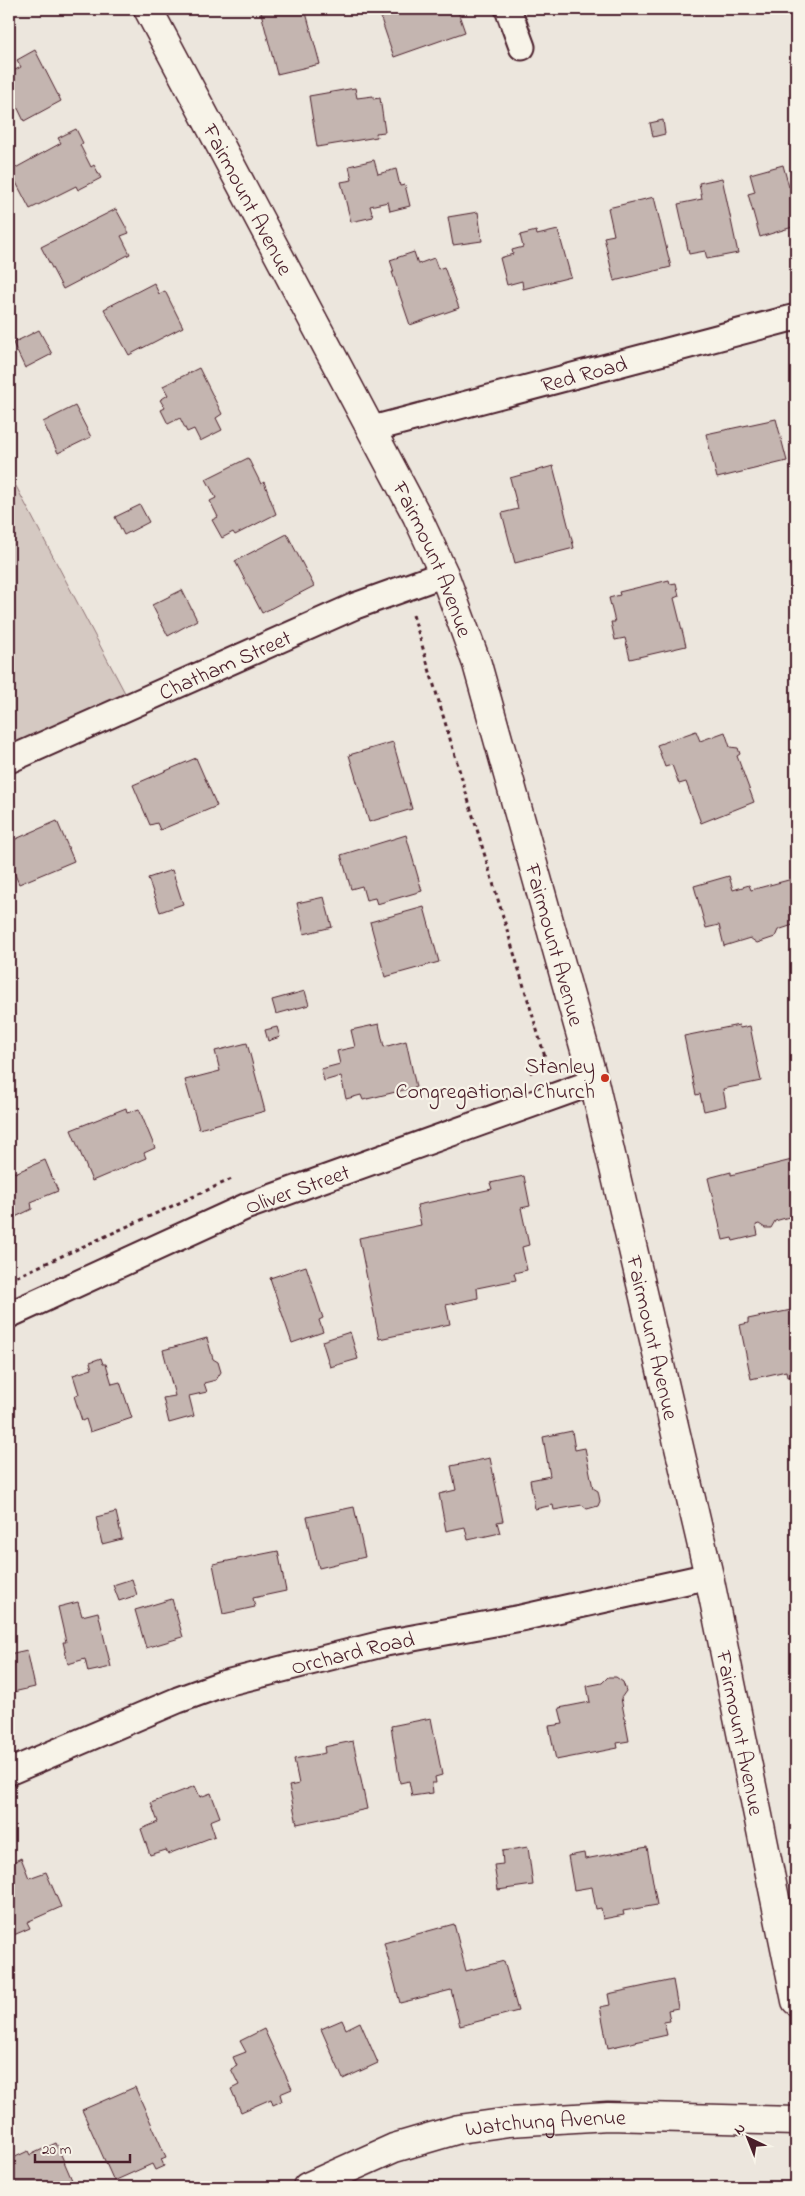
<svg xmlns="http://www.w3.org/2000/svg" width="805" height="2196" viewBox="0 0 805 2196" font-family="'Indie Flower',sans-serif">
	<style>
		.green { fill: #d5c9c2; stroke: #907476 }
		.building { fill: #c4b5b0; stroke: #4a1f2b }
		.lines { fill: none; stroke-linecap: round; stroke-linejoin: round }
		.minor-casing { stroke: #4a1f2b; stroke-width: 29 }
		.secondary-casing { stroke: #4a1f2b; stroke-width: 31 }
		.path { stroke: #4a1f2b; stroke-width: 3; stroke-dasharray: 4 4; stroke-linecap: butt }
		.minor { stroke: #f7f3e8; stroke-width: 25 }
		.secondary { stroke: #f7f3e8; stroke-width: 28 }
		.poi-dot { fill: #c8321e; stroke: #f7f3e8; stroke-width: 2 }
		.labels { text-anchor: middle; stroke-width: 4.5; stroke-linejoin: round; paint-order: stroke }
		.street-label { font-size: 22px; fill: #4a1f2b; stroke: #f7f3e8 }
		.poi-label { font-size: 22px; fill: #4a1f2b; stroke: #f7f3e8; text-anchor: end }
	</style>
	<rect width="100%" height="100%" fill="#ece6dd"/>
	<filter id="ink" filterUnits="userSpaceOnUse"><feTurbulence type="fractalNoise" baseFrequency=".02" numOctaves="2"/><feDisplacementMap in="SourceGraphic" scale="10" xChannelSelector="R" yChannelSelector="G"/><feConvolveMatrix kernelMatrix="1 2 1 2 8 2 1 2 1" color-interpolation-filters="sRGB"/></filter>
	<g filter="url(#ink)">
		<!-- green -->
		<path class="green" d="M9,473L134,710L9,763Z"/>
		<!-- building -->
		<path class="building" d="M260,9H305L320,64L277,74Z
			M382,9H457L465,32L394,57L378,10Z
			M35,50L61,101L24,121L12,96L9,98V73L21,67L17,60Z
			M355,88L357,98L373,96V99L380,98L385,132L376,133L377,137L317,147L309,96Z
			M663,120L665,134L653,137L650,123Z
			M76,129L83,143L80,145L91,167L94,165L101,178L78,190L76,186L30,209L10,171L61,143L58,138Z
			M374,160L378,174L396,169L400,186L405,185L410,206L390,211L388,202L370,206L373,217L351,222L341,182L352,180L349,166Z
			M783,165L789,187L796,185V226L760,237L748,194L755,192L750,174Z
			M722,178L738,253L707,259L705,251L689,254L678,204L702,199L699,183Z
			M654,197L671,267L614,281L604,237L614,235L608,208Z
			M116,209L129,233L121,236L130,254L63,289L41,247Z
			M478,212L482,241L453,245L448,217Z
			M558,230L571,277L523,289L522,281L507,285L500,258L513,254L512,250L523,247L520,235L536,231L537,235Z
			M414,252L418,264L434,258L438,269L444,267L459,308L410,325L392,272H394L390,260Z
			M154,283L159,294L165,291L183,327L129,355L104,309Z
			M39,330L52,354L25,368L13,343Z
			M199,368L222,414L216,418L222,430L200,441L194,429L187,432L180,418L168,424L161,410L165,408L160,400L168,395L163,386Z
			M75,406L91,437L58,453L43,422Z
			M776,419L787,461L717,478L706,434Z
			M248,458L261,484L264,482L276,514L235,535L233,532L222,538L212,520L218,517L210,501L216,498L206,479Z
			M553,466L574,548L515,563L502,513L518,509L510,478Z
			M140,505L149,522L124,535L115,517Z
			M287,534L314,586L262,613L235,561Z
			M669,580L670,584L676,583L679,596L674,598L686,646L630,659L625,638L615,640L611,622H615L609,598L620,595L619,592Z
			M182,590L197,620L168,636L152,605Z
			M696,731L700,741L725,732L730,747L738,748L740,754L737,756L754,802L701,823L686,782L679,784L672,765L665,767L657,745Z
			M393,742L412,809L369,822L349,755Z
			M196,758L217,806L160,830L157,823L150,825L133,785Z
			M57,821L74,861L19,884L9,861V842Z
			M406,835L422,891L377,904L375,898L366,900L362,886L351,889L341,855Z
			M172,870L183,904L160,912L148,878Z
			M729,876L733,890L749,885L751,890L796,878V924L778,930L775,937L757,943L750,938L724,946L719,925L706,928L694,886Z
			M324,897L332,927L304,934L297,903Z
			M424,907L439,962L385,977L370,922Z
			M305,991L309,1005L276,1014L272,1000Z
			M379,1024L384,1047L406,1041L416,1087L363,1100L361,1095L346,1099L341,1076L324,1081L321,1069L340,1064L337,1051L355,1047L351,1030Z
			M739,1025L740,1028L750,1026L761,1081L723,1089L726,1106L704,1111L700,1094L696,1095L684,1036Z
			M277,1027L280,1037L268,1041L265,1030Z
			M247,1043L265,1111L199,1129L185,1080L220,1071L215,1051Z
			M126,1108L127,1113L139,1109L155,1148L144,1153L146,1158L92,1181L71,1130Z
			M796,1159V1215L775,1221L771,1228H765L759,1224L756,1225L758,1235L733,1241L732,1238L723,1240L708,1178L731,1172V1175Z
			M45,1160L58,1191L31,1202L32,1209L9,1220V1164L15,1173Z
			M524,1176L530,1206L521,1208L529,1245L522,1247L527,1270L514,1273L516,1280L477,1288L478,1298L446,1305L450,1324L379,1339L359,1238L421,1225L417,1205L492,1189L490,1183Z
			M306,1266L323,1318L319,1320L323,1332L292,1343L270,1278Z
			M796,1309V1375L787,1377L786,1371L751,1379L740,1325L748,1323V1319Z
			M350,1332L358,1359L330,1367L322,1341Z
			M207,1338L213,1359L218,1362L221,1372L216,1380L204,1383L207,1392L189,1396L194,1416L169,1423L163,1398L175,1396L163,1350Z
			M101,1358L103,1364H106L112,1384L120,1382L132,1418L90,1432L86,1419L82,1421L74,1396L79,1394L73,1375L92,1369L90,1362Z
			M572,1431L575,1450L585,1448L593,1488L598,1491L600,1501L598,1506L587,1509L582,1505L554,1510L553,1505L535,1509L530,1480L550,1476L543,1437Z
			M490,1458L503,1521L497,1522L500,1533L468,1540L465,1527L446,1531L439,1494L456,1490L451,1466Z
			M354,1507L365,1557L319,1568L307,1517Z
			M116,1512L122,1539L102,1544L96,1517Z
			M278,1551L286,1591L253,1598L255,1607L223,1614L213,1564Z
			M132,1579L137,1595L119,1601L113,1585Z
			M172,1599L183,1637L146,1648L135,1610Z
			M78,1602L82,1616L98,1612L111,1667L88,1672L85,1659L68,1664L63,1642H66L58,1607Z
			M27,1650L35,1687L9,1693V1654Z
			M608,1677H616L623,1682L626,1691L621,1698L629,1741L617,1743L618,1748L556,1760L549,1726L563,1724L559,1708L590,1702L587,1686L602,1683Z
			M431,1718L442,1775L435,1777L436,1783H432L433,1793L412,1796L409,1781L400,1783L391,1726Z
			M353,1741L367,1809L297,1824L289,1786L299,1784L294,1759L325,1753L324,1747Z
			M195,1786L200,1797L211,1793L220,1817L210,1821L215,1836L168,1854L166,1850L150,1855L141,1829L158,1822L151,1803Z
			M528,1847L533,1885L498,1890L494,1865L503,1864L502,1851Z
			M647,1847L657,1905L623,1911L624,1915L603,1919L601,1908L596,1909L592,1887L574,1890L568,1856L584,1853L585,1859Z
			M21,1858L29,1878L46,1872L61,1907L27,1922L30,1928L9,1937V1864Z
			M454,1924L466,1971L504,1961L518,2011L460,2026L451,1990L400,2003L384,1943Z
			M673,1980L678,2008L668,2010L670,2021L664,2022L667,2035L608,2048L600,2007L610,2005L608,1994Z
			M342,2020L346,2029L360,2022L378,2063L343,2079L321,2029Z
			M264,2029L292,2089L280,2094L282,2101L273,2105L271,2099L241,2112L231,2089L239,2085L231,2069L237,2066L233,2057L246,2052L240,2041Z
			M135,2087L166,2157L161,2159L164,2166L155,2170L152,2164L114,2181L82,2110Z
			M56,2143L75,2187H9V2167L14,2164L11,2159L28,2151L30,2155Z"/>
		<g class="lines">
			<defs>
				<g id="minor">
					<path d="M508,9L522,47"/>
					<path id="s1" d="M372,429L796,317"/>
					<path id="s2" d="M9,760L355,606L444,574"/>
					<path id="s3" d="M9,1315L245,1207L594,1082"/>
					<path id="s4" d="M9,1772L178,1700L222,1684L386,1643L521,1618L709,1576"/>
				</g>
				<g id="secondary">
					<path id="s5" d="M148,9L417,516L444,574L477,664L594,1082L709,1576L796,2001"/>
					<path id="s6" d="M307,2187L394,2148L459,2129L509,2122L608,2116L796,2121"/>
				</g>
			</defs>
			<!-- minor casing -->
			<use href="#minor" class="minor-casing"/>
			<!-- secondary casing -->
			<use href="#secondary" class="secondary-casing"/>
			<!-- path -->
			<path class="path" d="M413,615L545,1057L542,1063L530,1073
				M9,1280L234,1178"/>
			<!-- minor -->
			<use href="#minor" class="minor"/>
			<!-- secondary -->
			<use href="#secondary" class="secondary"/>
		</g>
	</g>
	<!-- markers -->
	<circle class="poi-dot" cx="605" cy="1078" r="5"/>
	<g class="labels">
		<!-- street labels -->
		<g class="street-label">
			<text dy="8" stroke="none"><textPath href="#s5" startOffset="215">Fairmount Avenue</textPath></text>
			<text dy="8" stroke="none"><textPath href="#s1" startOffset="219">Red Road</textPath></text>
			<text dy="8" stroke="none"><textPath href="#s5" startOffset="620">Fairmount Avenue</textPath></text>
			<text dy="8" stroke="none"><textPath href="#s2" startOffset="236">Chatham Street</textPath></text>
			<text dy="8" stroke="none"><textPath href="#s5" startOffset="1025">Fairmount Avenue</textPath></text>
			<text dy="8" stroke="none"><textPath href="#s3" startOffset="315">Oliver Street</textPath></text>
			<text dy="8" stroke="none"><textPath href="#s5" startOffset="1430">Fairmount Avenue</textPath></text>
			<text dy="8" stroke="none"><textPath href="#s4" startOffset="365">Orchard Road</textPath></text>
			<text dy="8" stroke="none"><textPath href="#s5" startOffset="1835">Fairmount Avenue</textPath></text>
			<text dy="8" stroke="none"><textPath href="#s6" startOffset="250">Watchung Avenue</textPath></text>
		</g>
		<!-- poi labels -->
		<g class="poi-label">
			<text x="595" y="1073">Stanley<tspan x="595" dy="25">Congregational Church</tspan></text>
		</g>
	</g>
	<!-- margin -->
	<rect width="805" height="2196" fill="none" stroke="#f7f3e8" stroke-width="30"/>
	<rect x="15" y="15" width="775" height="2166" fill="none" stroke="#4a1f2b" stroke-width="2" filter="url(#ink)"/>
	<!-- north arrow -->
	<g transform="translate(748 2138) rotate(317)" stroke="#f7f3e8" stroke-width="4" paint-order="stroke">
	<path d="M0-4L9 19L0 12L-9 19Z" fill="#4a1f2b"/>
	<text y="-8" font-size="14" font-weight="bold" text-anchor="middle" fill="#4a1f2b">N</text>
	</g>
	<!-- scale -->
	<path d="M35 2154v8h95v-8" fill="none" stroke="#4a1f2b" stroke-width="2.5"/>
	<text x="42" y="2154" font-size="15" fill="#4a1f2b" stroke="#f7f3e8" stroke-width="4" paint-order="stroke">20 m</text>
</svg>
